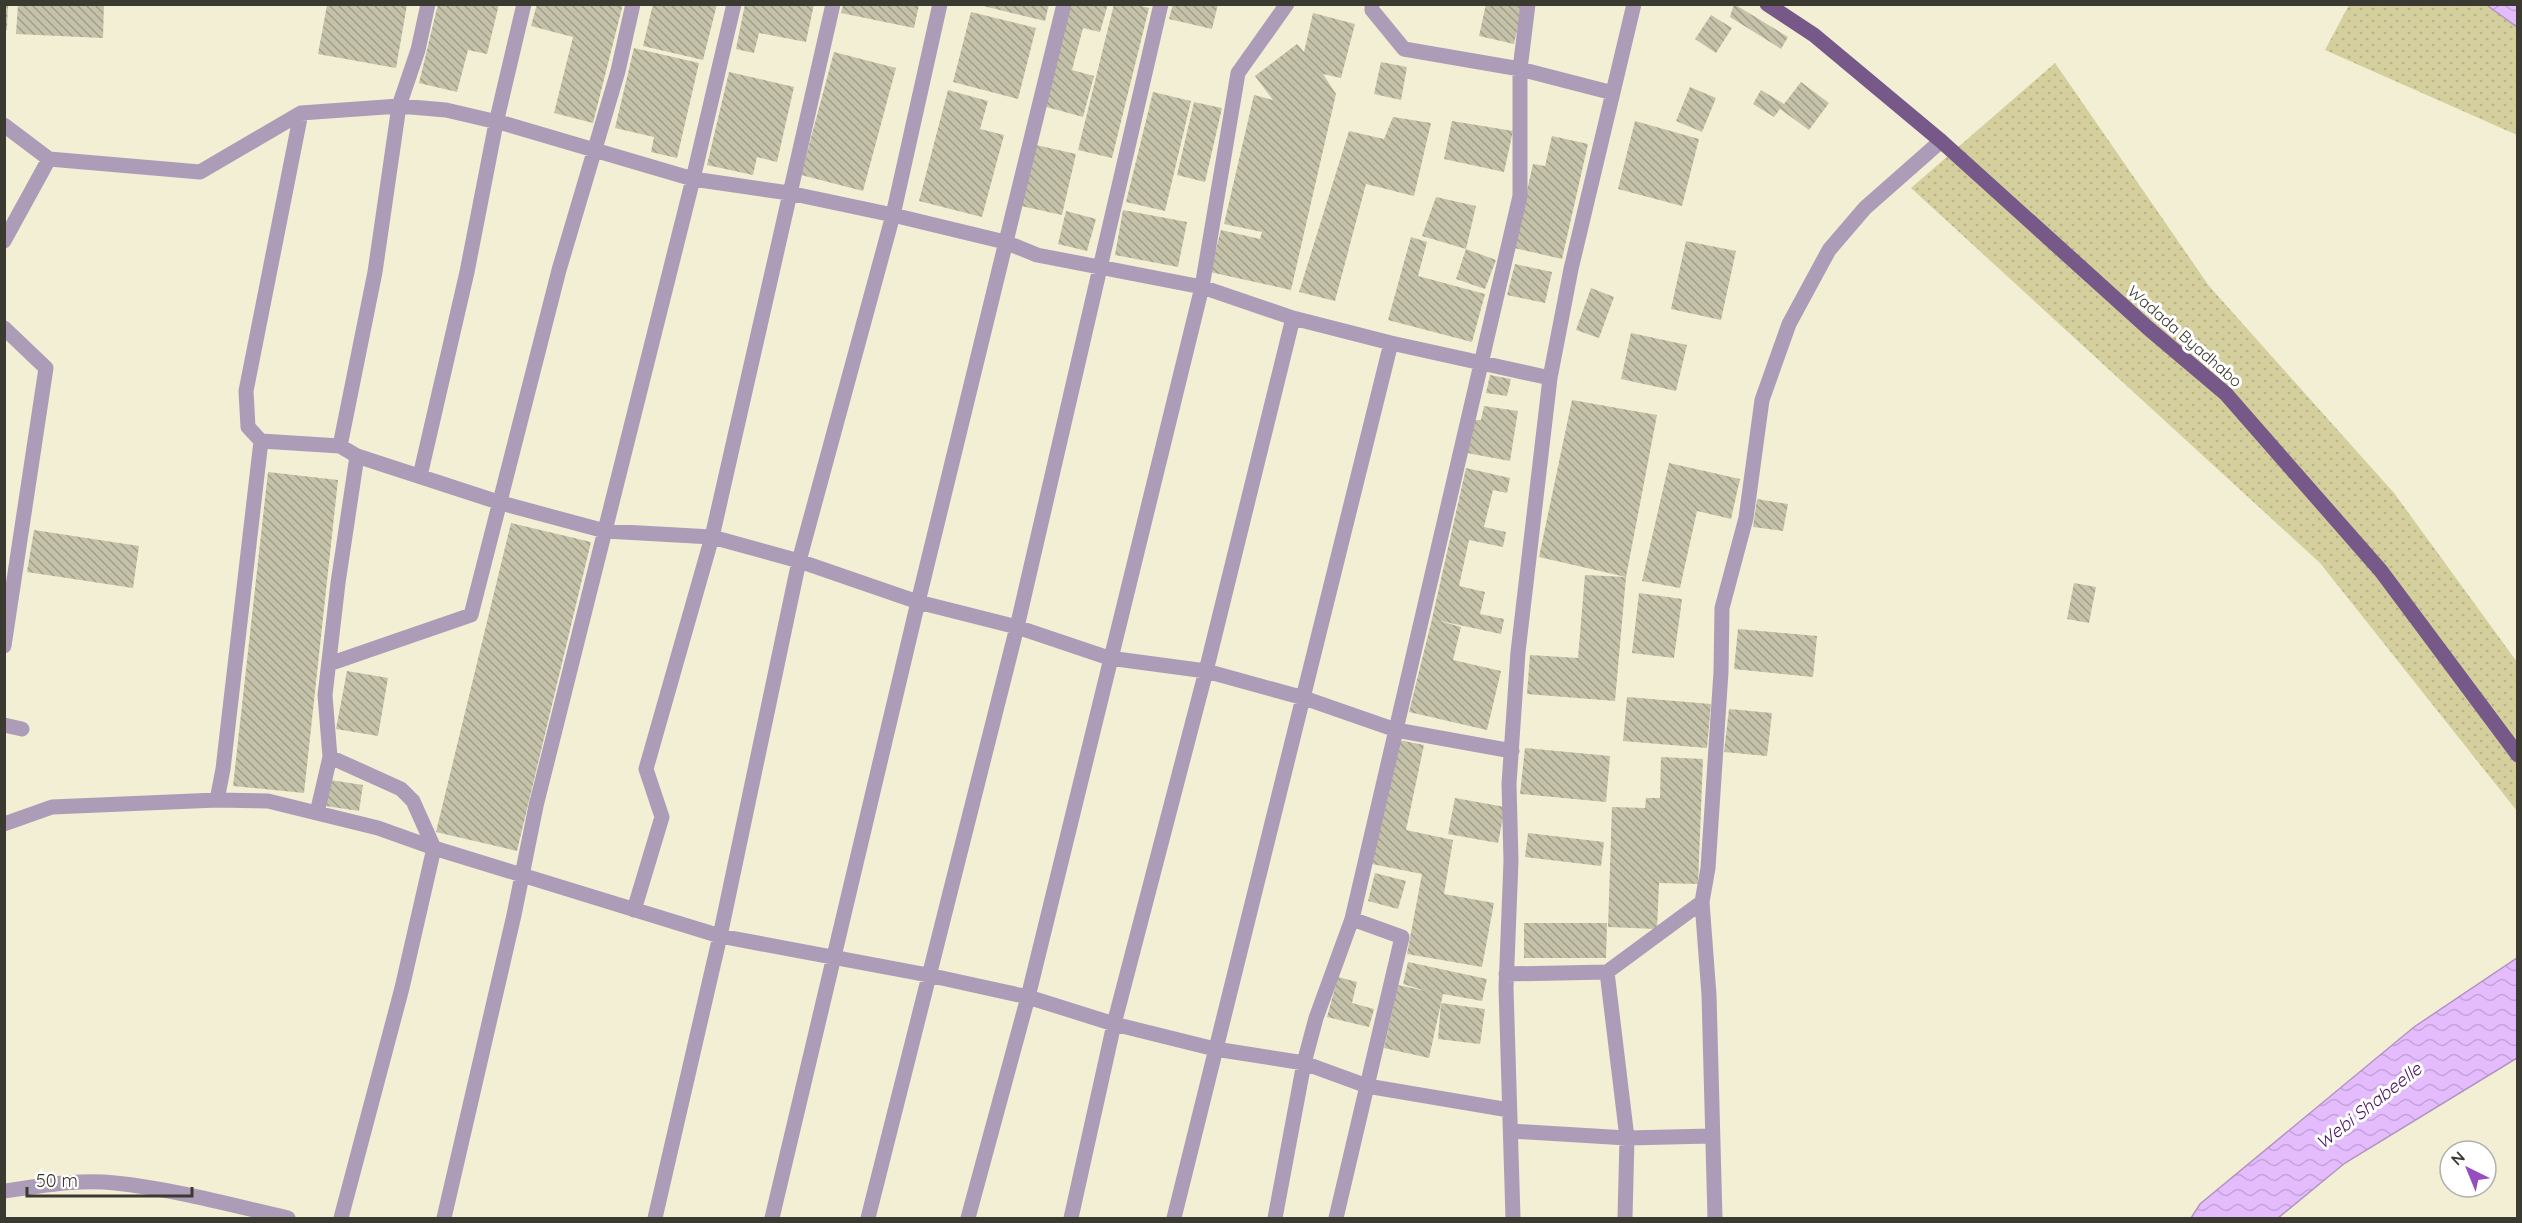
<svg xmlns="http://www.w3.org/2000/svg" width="2522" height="1223" viewBox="0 0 2522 1223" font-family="Quicksand,sans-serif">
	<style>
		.grass { fill: url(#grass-dots) }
		.water { fill: url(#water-waves); stroke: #b195c0; stroke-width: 1.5 }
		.building { fill: url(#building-back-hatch) }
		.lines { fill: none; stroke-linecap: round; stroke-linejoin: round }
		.minor { stroke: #ad9cb8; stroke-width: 15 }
		.primary { stroke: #765889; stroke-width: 15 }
		.labels { text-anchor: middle; stroke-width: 6; stroke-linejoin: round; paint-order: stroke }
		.street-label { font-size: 16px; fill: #3b3a30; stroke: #fff }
		.water-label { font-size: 18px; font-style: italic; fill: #47145f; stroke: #fff }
	</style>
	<defs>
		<pattern id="grass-dots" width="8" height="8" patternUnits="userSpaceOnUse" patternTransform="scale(1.5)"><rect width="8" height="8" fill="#d4cf9c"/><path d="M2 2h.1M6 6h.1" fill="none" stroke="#b7b287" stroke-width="1.8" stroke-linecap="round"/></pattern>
		<pattern id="water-waves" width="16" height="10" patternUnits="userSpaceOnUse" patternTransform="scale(1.5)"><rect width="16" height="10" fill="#e4bcfe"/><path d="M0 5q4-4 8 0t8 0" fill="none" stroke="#c4a2da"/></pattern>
		<pattern id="building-back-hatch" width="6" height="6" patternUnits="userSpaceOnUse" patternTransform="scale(1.5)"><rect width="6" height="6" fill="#c4c2a9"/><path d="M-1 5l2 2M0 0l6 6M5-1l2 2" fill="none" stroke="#a09f8a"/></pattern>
	</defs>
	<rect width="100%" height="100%" fill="#f2efd5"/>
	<!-- grass -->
	<path class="grass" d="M2349,5H2487L2517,27V135L2325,50Z
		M2055,63L2209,286L2394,493L2517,662V811L2320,563L1911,188Z"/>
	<!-- water -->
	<path class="water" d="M2487,5H2517V27L2488,6Z
		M2517,958V1058L2345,1163L2278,1218H2191L2200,1204L2414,1027Z"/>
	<!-- building -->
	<path class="building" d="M4,4H8L7,30H4Z
		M18,4H104L103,38L16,34Z
		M438,4H499L487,54L468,50L457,92L419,83Z
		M537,4H623L593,123L554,113L573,37L531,26Z
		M653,4H717L703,60L643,46Z
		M745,4H814L806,42L759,33L754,53L736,49Z
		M975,4H1049L1045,21Z
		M1071,4H1108L1100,32L1083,28L1072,70L1094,76L1083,117L1043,106Z
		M1114,4H1134L1149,8L1112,158L1078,150Z
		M1173,4H1218L1212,29L1169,19Z
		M1486,4H1523L1514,44L1479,36Z
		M1734,4L1788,37L1781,49L1730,17Z
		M327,5H407L396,68L318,54Z
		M843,5H919L914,28L841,13Z
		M971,12L1036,28L1018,99L953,82Z
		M1313,13L1355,24L1341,78L1323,74L1336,94L1291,290L1210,272L1221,230L1260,239L1262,232L1224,224L1254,95L1273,100L1255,76L1297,44L1304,52Z
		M1711,15L1732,28L1716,53L1695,39Z
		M634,48L699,63L677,158L651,152L654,137L615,128Z
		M834,52L896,68L863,191L801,175Z
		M1381,62L1407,67L1401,100L1374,94Z
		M729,72L794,87L777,162L757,157L753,175L707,165Z
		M1801,82L1829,103L1809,130L1780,109L1774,117L1753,104L1761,90L1784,104Z
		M1690,87L1716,98L1702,132L1676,121Z
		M948,90L988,101L980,129L1004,135L982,217L919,201Z
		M1153,92L1191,101L1165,211L1126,202Z
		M1194,102L1222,108L1205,182L1177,175Z
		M1393,117L1431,123L1414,196L1366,184L1335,301L1299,292L1349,131L1384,139Z
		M1452,121L1513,131L1504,172L1444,159Z
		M1635,121L1699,139L1682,206L1618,189Z
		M1552,136L1588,144L1562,259L1514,248L1533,164L1545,166Z
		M1036,145L1076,154L1062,215L1021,206Z
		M1436,197L1476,206L1466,249L1422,236Z
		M1123,210L1187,222L1178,267L1115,255Z
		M1066,211L1096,219L1087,251L1058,244Z
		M1411,237L1427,242L1418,276L1485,294L1472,342L1388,320Z
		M1686,241L1736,251L1721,320L1671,309Z
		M1466,249L1496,260L1485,289L1456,279Z
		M1515,264L1552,272L1545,303L1507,295Z
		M1591,288L1614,297L1599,338L1576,330Z
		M1631,333L1687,345L1676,391L1621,379Z
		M1490,375L1511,379L1507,396L1486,393Z
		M1572,400L1657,415L1626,577L1615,701L1527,694L1530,655L1578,658L1585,575L1626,577L1539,557Z
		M1484,406L1518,411L1510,461L1467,453L1473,420H1481Z
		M1669,463L1740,479L1731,519L1697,511L1680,588L1642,581Z
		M1466,468L1510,478L1507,493L1493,490L1484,527L1506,532L1503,547L1469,540L1459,586L1485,592L1480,614L1504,619L1501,634L1436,620L1461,627L1453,660L1501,671L1487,730L1409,712L1432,619Z
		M268,472L338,480L304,793L233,786Z
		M1757,499L1788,504L1783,531L1753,527Z
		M511,523L591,542L517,851L436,832Z
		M34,530L139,546L133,588L27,572Z
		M2074,583L2096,587L2089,623L2067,619Z
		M1639,593L1682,599L1674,658L1632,653Z
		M1738,629L1817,636L1813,677L1734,669Z
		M347,671L388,678L378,736L336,729Z
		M1627,697L1711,704L1707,748L1623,741Z
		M1729,709L1772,713L1767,756L1724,752Z
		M1399,740L1424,745L1406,830L1453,840L1444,894L1494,903L1482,967L1407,954L1422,874L1372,864Z
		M1525,748L1610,756L1606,802L1520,794Z
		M1661,757L1703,759L1698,884L1659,883L1657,929L1608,927L1612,807L1645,808L1646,798H1660Z
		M330,780L363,785L359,811L326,806Z
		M1455,798L1505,807L1498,843L1448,834Z
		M1528,833L1604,842L1601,866L1525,857Z
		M1375,873L1406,881L1398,909L1368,901Z
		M1524,923H1607L1606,958H1524Z
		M1408,962L1487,979L1482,1001L1443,994L1429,1058L1384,1048L1398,985L1426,991L1403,984Z
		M1338,977L1357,982L1352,1003L1374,1009L1369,1027L1327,1017Z
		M1441,1003L1485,1009L1480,1044L1438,1039Z"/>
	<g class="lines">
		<!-- minor -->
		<path class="minor" d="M1372,4V10L1404,49L1520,69L1613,93
			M301,113L246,391L248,427L261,441L340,446L357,456L501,503L605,531L712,537L799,561L918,602L1017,627L1109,658L1206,671L1304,698L1396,730L1512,751
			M4,125L49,159L200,172L301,113L399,106L446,110L506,124L693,179L789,193L893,215L1005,242L1037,255L1202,287L1293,318L1391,343L1550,378
			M4,241L49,159
			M4,328L46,368L4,646
			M340,446L375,272L399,106L418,50L428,4
			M420,476L467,272L496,123L524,4
			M329,664L471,615L559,270L618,71L633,4
			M4,725L22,729
			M330,757L401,789L413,801L434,848L402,988L341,1218
			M217,800L223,769L261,441
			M317,813L330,757L325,695L338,583L357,456
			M4,824L52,807L217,800L268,801L378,828L434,848L720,936L928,975L1028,997L1114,1024L1215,1049L1304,1063L1367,1086L1509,1110
			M634,910L662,817L646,769L712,537L833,4
			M1607,972L1627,1138L1625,1218
			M1506,974L1607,972L1702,902
			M1511,1131L1627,1138L1711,1136
			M4,1191C41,1186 78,1179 115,1183C173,1189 231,1205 288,1218
			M444,1218L514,915L536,806L693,179L734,4
			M655,1218L720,936L799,561L893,215L940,4
			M772,1218L918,602L1064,4
			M868,1218L1017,627L1161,4
			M968,1218L1028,997L1202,287L1238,73L1287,4
			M1071,1218L1114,1024L1206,671L1293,318
			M1174,1218L1391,343
			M1275,1218L1304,1063L1316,1018L1352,919L1520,196V69L1528,4
			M1336,1218L1402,937L1352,919
			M1513,1218L1506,988L1511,861L1509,784L1518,652L1550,378L1571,269L1634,4
			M1715,1218L1709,995L1702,902L1708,868L1721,672L1722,608L1746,518L1762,400L1789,324L1829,250L1865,208L1941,141"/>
		<!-- primary -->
		<path class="primary" d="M1767,4L1814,35L1941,141L2148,328L2226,394L2381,571L2518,755"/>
	</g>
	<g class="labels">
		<!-- street labels -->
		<g class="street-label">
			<text transform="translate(2185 336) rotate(41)" y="6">Wadada Byadhabo</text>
		</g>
		<!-- water labels -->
		<g class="water-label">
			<text transform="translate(2369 1106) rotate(-38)" y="6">Webi Shabeelle</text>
		</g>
	</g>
	<!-- border -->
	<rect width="2522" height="1223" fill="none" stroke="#3b3a30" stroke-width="12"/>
	<!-- north arrow -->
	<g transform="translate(2468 1169) rotate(317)"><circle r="28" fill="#ffffff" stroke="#b1b0ac" stroke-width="1.5"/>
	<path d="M0-4.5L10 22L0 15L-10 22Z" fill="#974dc0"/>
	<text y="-9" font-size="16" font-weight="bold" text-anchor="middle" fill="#3b3a30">N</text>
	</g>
	<!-- scale -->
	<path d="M27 1187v9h165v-9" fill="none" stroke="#3b3a30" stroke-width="3"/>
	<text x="36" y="1187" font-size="18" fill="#3b3a30" stroke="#ffffff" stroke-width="4.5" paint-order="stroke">50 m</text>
</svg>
